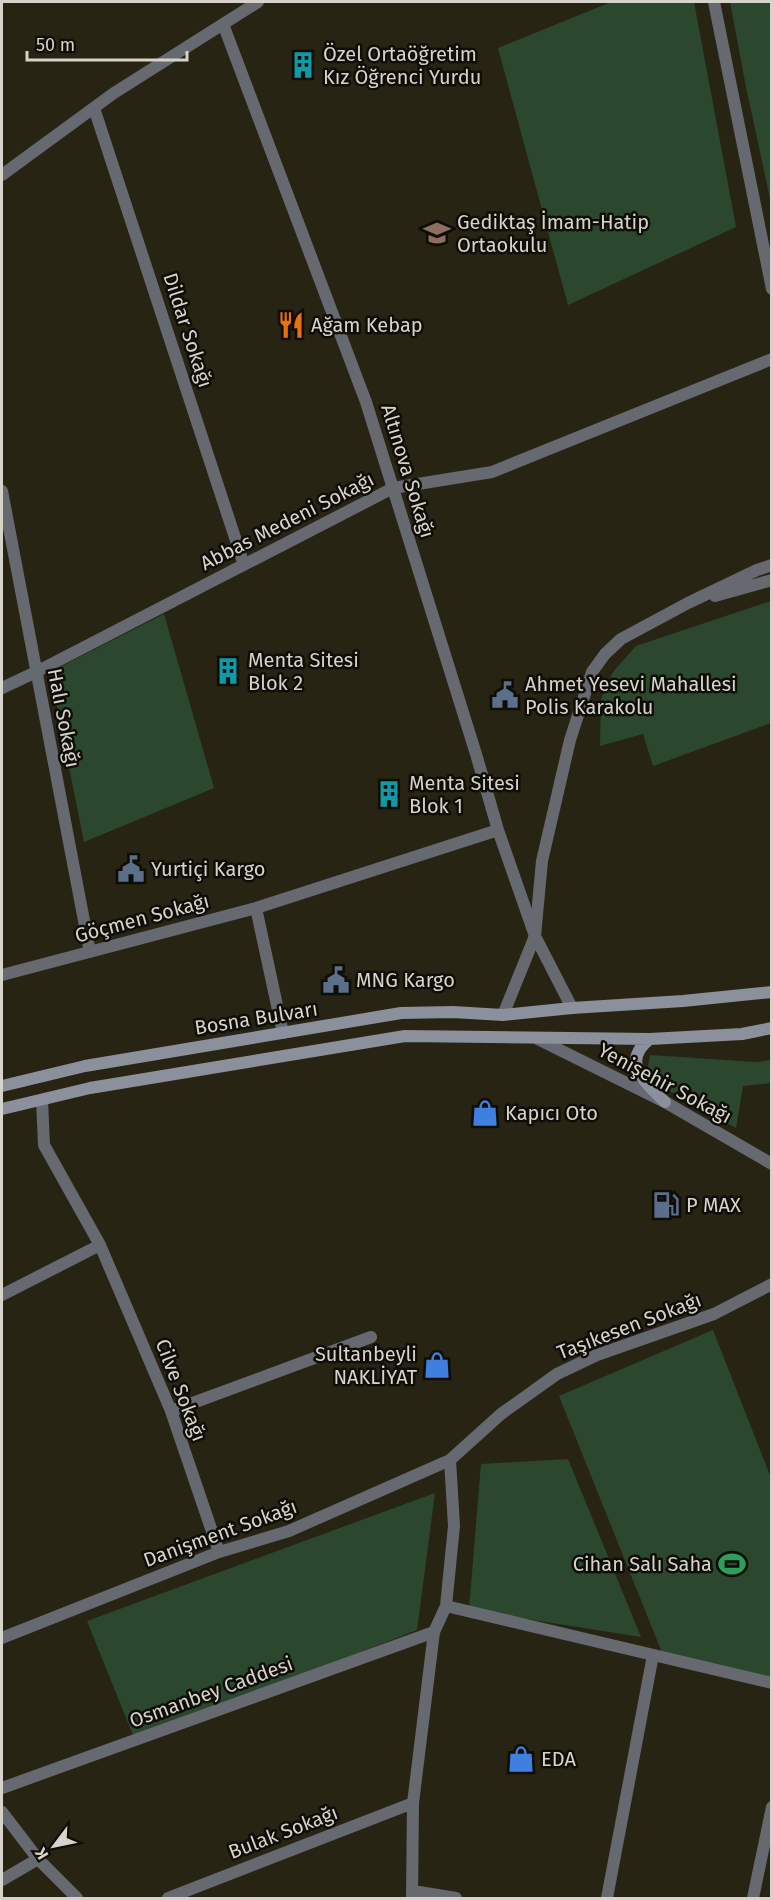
<svg xmlns="http://www.w3.org/2000/svg" width="773" height="1900" viewBox="0 0 773 1900" font-family="'Fira Sans',sans-serif">
	<style>
		.green { fill: #2b482e }
		.lines { fill: none; stroke-linecap: round; stroke-linejoin: round }
		.minor { stroke: #676971; stroke-width: 12 }
		.tertiary { stroke: #676971; stroke-width: 12 }
		.secondary { stroke: #8c8f9c; stroke-width: 12 }
		.labels { text-anchor: middle; stroke-width: 5; stroke-linejoin: round; paint-order: stroke }
		.poi-label { font-size: 20px; fill: #d6d4ca; stroke: #0f0d07; text-anchor: start }
		.street-label { font-size: 20px; fill: #d6d4ca; stroke: #0f0d07 }
	</style>
	<rect width="100%" height="100%" fill="#282414"/>
	<!-- green -->
	<path class="green" d="M611,2H694L736,227L568,305L498,48Z
		M730,2H771V203L746,87Z
		M771,601V723L653,766L643,734L600,746L601,699L613,672L636,646Z
		M164,614L214,788L84,842L50,672Z
		M650,1055L756,1062L771,1060V1083L743,1086L736,1128L646,1078Z
		M713,1330L771,1478V1678L663,1655L559,1396Z
		M568,1459L641,1637L469,1610L481,1464Z
		M435,1493L417,1630L135,1740L87,1621Z"/>
	<g class="lines">
		<!-- minor -->
		<path class="minor" d="M223,24L366,402L476,754L498,830L535,936
			M94,108L244,565
			M2,175L114,93L258,2
			M2,491L90,952
			M2,688L36,672L393,488L492,472L772,359
			M256,908L283,1033
			M2,975L256,908L498,830
			M100,1245L171,1411L219,1552
			M2,1295L100,1245L44,1145L42,1100
			M171,1411L371,1337
			M446,1606L772,1683
			M2,1638L219,1552L289,1531L450,1460L501,1414L557,1374L597,1355L714,1314L772,1284
			M2,1788L434,1632
			M2,1812L38,1859L77,1898
			M2,1880L38,1859
			M413,1891L456,1898
			M168,1898L413,1803
			M412,1898L413,1803L434,1632L446,1606L454,1526L450,1460
			M607,1898L653,1655
			M753,1898L772,1807"/>
		<!-- tertiary -->
		<path class="tertiary" d="M714,2L772,289
			M715,596L772,580
			M535,936L572,1008
			M503,1015L535,936L542,861L570,740L592,672L605,654L621,639L688,603L757,570L772,565
			M538,1039L665,1102L772,1164"/>
		<!-- secondary -->
		<path class="secondary" d="M650,1039C619,1062 647,1084 665,1102
			M2,1086L85,1066L401,1013L453,1012L503,1015L572,1008L683,1001L772,992
			M2,1109L90,1088L405,1036L650,1039L742,1034L772,1028"/>
	</g>
	<!-- icons -->
	<defs>
		<symbol id="building-bare" viewBox="-9 -9 18 18"><path d="M-4-6H4V6H1V3H-1V6H-4ZM-2.5-4.3h1.7v1.8h-1.7ZM.8-4.3h1.7v1.8H.8ZM-2.5-1h1.7V.8h-1.7ZM.8-1h1.7V.8H.8Z" fill="#0f9aa8" stroke="#0f0d07" stroke-width="2.5" paint-order="stroke"/></symbol>
		<symbol id="school-bare" viewBox="-9 -9 18 18"><path d="M0-5L7-2L0 1L-7-2ZM-4 1L0 2.5L4 1V4Q0 6-4 4Z" fill="#8d6e63" stroke="#0f0d07" stroke-width="2.5" paint-order="stroke"/></symbol>
		<symbol id="restaurant-bare" viewBox="-9 -9 18 18"><path d="M-5-6h1v4h1v-4h1v4h1v-4h1v5L-1.5 .5V6h-2V.5L-5-1ZM5-6V6H3V1.5H1.5Q1.5-4 5-6Z" fill="#e8710a" stroke="#0f0d07" stroke-width="2.5" paint-order="stroke"/></symbol>
		<symbol id="civic-bare" viewBox="-9 -9 18 18"><path d="M-.6-6.5H3V-4.5H.6V-3L4-1V1h2V6H-6V1h2V-1L-.6-3ZM-1.2 2.5V6h2.4V2.5Z" fill="#5c6f8a" stroke="#0f0d07" stroke-width="2.5" paint-order="stroke"/></symbol>
		<symbol id="shop-bare" viewBox="-9 -9 18 18"><path d="M-5-2.5h2.3a2.7 3.5 0 0 1 5.4 0H5L5.5 6h-11ZM-1.5-2.5h3a1.5 2.3 0 0 0-3 0Z" fill="#3f7fe0" stroke="#0f0d07" stroke-width="2.5" paint-order="stroke"/></symbol>
		<symbol id="fuel-bare" viewBox="-9 -9 18 18"><path d="M-5.5-6h7V0h2V4h1.3V-2.5L3-4.5l.8-.8L6-3V5H2.5V1h-1V6h-7ZM-4.2-4.7v3.2H.2V-4.7Z" fill="#5c6f8a" stroke="#0f0d07" stroke-width="2.5" paint-order="stroke"/></symbol>
		<symbol id="stadium-bare" viewBox="-9 -9 18 18"><path d="M0-5a6.5 5 0 1 0 0 10a6.5 5 0 1 0 0-10ZM-3.5-1.8h7v3.6h-7Z" fill="#2e9e5b" stroke="#0f0d07" stroke-width="2.5" paint-order="stroke"/></symbol>
	</defs>
	<g fill-rule="evenodd">
		<use href="#building-bare" x="284" y="46" width="38" height="38"/>
		<use href="#school-bare" x="418" y="214" width="38" height="38"/>
		<use href="#restaurant-bare" x="272" y="306" width="38" height="38"/>
		<use href="#building-bare" x="209" y="652" width="38" height="38"/>
		<use href="#civic-bare" x="486" y="676" width="38" height="38"/>
		<use href="#building-bare" x="370" y="775" width="38" height="38"/>
		<use href="#civic-bare" x="112" y="850" width="38" height="38"/>
		<use href="#civic-bare" x="317" y="961" width="38" height="38"/>
		<use href="#shop-bare" x="466" y="1094" width="38" height="38"/>
		<use href="#fuel-bare" x="647" y="1186" width="38" height="38"/>
		<use href="#shop-bare" x="418" y="1346" width="38" height="38"/>
		<use href="#stadium-bare" x="713" y="1545" width="38" height="38"/>
		<use href="#shop-bare" x="502" y="1740" width="38" height="38"/>
	</g>
	<g class="labels">
		<!-- poi labels -->
		<g class="poi-label">
			<text x="323" y="61">Özel Ortaöğretim<tspan x="323" dy="23">Kız Öğrenci Yurdu</tspan></text>
			<text x="457" y="229">Gediktaş İmam-Hatip<tspan x="457" dy="23">Ortaokulu</tspan></text>
			<text x="311" y="332">Ağam Kebap</text>
			<text x="248" y="667">Menta Sitesi<tspan x="248" dy="23">Blok 2</tspan></text>
			<text x="525" y="691">Ahmet Yesevi Mahallesi<tspan x="525" dy="23">Polis Karakolu</tspan></text>
			<text x="409" y="790">Menta Sitesi<tspan x="409" dy="23">Blok 1</tspan></text>
			<text x="151" y="876">Yurtiçi Kargo</text>
			<text x="356" y="987">MNG Kargo</text>
			<text x="505" y="1120">Kapıcı Oto</text>
			<text x="686" y="1212">P MAX</text>
			<text x="417" y="1361" text-anchor="end">Sultanbeyli<tspan x="417" dy="23">NAKLİYAT</tspan></text>
			<text x="712" y="1571" text-anchor="end">Cihan Salı Saha</text>
			<text x="541" y="1766">EDA</text>
		</g>
		<!-- street labels -->
		<g class="street-label">
			<text transform="translate(188 330) rotate(72)" y="7">Dildar Sokağı</text>
			<text transform="translate(408 471) rotate(73)" y="7">Altınova Sokağı</text>
			<text transform="translate(287 521) rotate(-27)" y="7">Abbas Medeni Sokağı</text>
			<text transform="translate(64 718) rotate(79)" y="7">Halı Sokağı</text>
			<text transform="translate(142 918) rotate(-15)" y="7">Göçmen Sokağı</text>
			<text transform="translate(256 1018) rotate(-9)" y="7">Bosna Bulvarı</text>
			<text transform="translate(665 1083) rotate(28)" y="7">Yenişehir Sokağı</text>
			<text transform="translate(629 1326) rotate(-21)" y="7">Taşıkesen Sokağı</text>
			<text transform="translate(181 1390) rotate(69)" y="7">Cilve Sokağı</text>
			<text transform="translate(220 1533) rotate(-20)" y="7">Danişment Sokağı</text>
			<text transform="translate(211 1692) rotate(-20)" y="7">Osmanbey Caddesi</text>
			<text transform="translate(283 1832) rotate(-21)" y="7">Bulak Sokağı</text>
		</g>
	</g>
	<!-- border -->
	<rect width="773" height="1900" fill="none" stroke="#d6d4ca" stroke-width="6"/>
	<!-- north arrow -->
	<g transform="translate(54 1846) rotate(238)" stroke="#0f0d07" stroke-width="4.5" paint-order="stroke">
	<path d="M0-4.5L10 22L0 15L-10 22Z" fill="#d6d4ca"/>
	<text y="-9" font-size="16" font-weight="bold" text-anchor="middle" fill="#d6d4ca">K</text>
	</g>
	<!-- scale -->
	<path d="M27 51v9h160v-9" fill="none" stroke="#d6d4ca" stroke-width="3"/>
	<text x="36" y="51" font-size="18" fill="#d6d4ca" stroke="#0f0d07" stroke-width="4.5" paint-order="stroke">50 m</text>
</svg>
